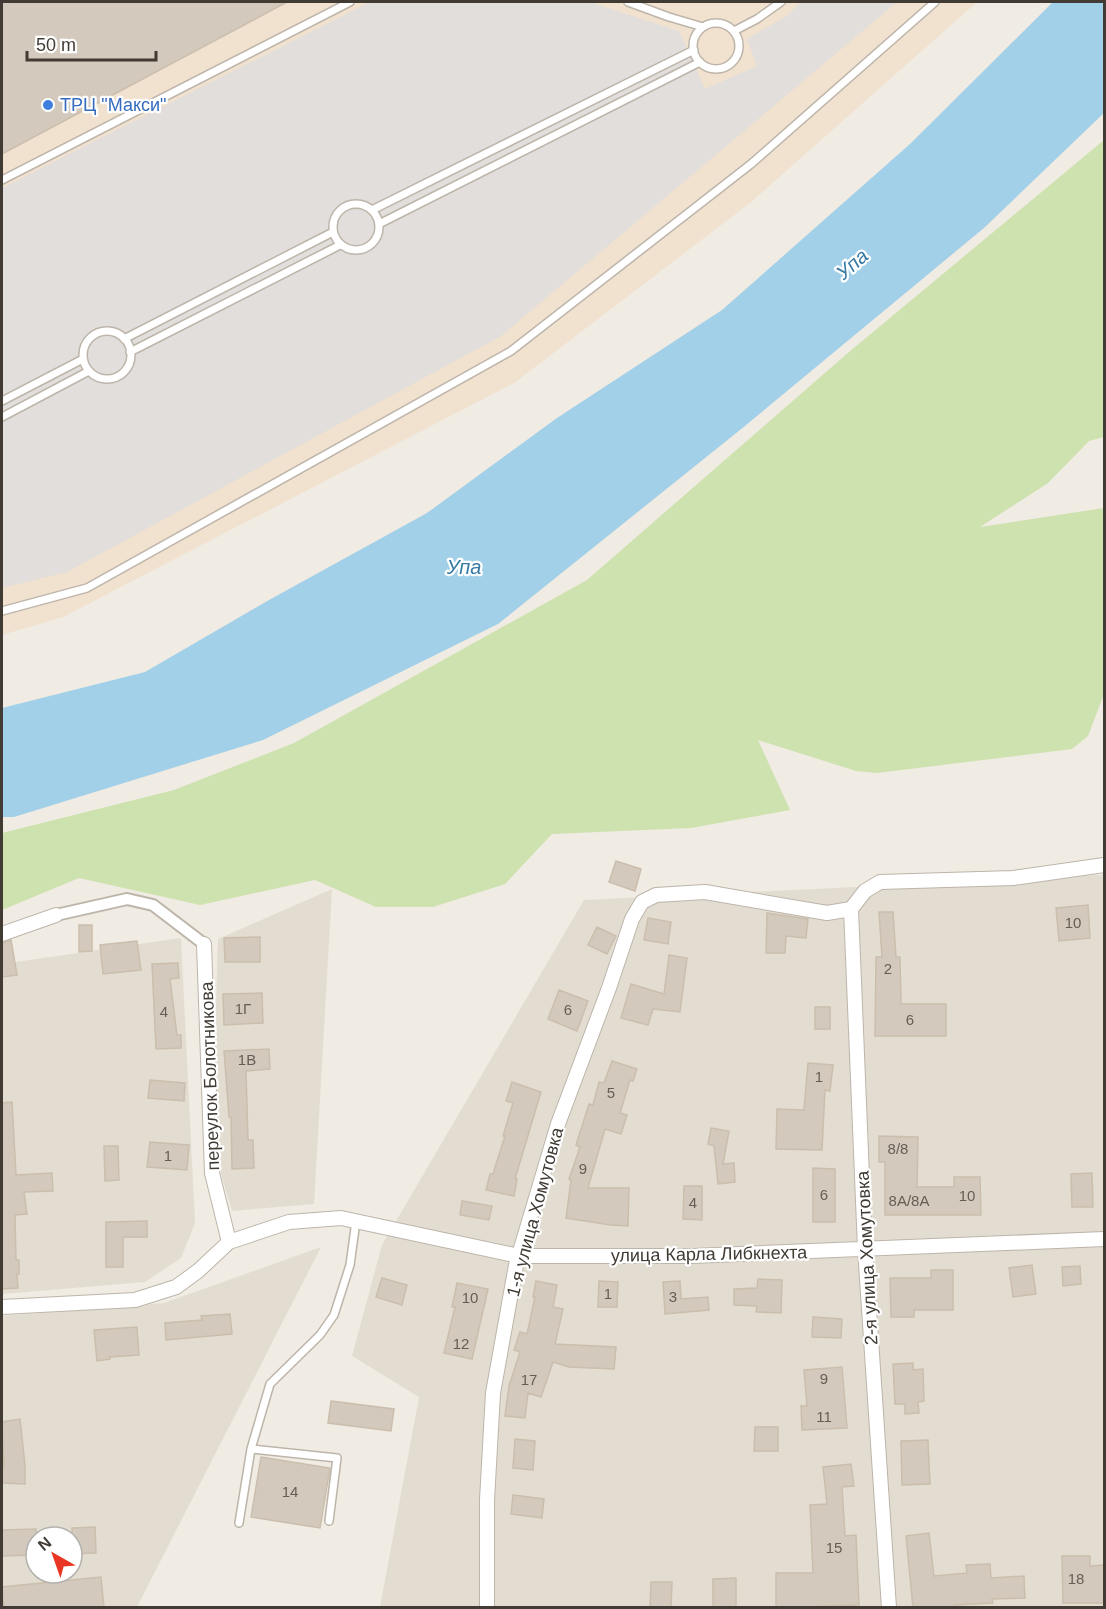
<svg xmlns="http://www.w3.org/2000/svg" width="1106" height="1609" viewBox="0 0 1106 1609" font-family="Arial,sans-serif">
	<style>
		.residential { fill: #e3ddd1; fill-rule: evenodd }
		.commercial { fill: #f1e1cf }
		.green { fill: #cde2ae }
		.parking { fill: #e1dedb }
		.water { fill: #a3d0e9 }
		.building { fill: #d3c9bc; stroke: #cbbead; stroke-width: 1.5 }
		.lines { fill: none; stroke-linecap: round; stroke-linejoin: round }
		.service-casing { stroke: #bdb5aa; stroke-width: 10 }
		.pedestrian-casing { stroke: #bdb5aa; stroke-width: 14 }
		.minor-casing { stroke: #bdb5aa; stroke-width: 16 }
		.service { stroke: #fff; stroke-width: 7 }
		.pedestrian { stroke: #fff; stroke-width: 10 }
		.minor { stroke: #fff; stroke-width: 14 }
		.shop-dot { fill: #3f7fe0; stroke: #fff; stroke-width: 2 }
		.labels { text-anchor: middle; stroke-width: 4.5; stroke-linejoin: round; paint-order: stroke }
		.number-label { font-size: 15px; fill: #665e56 }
		.shop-label { font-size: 18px; fill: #366cbe; stroke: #fff; text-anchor: start }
		.street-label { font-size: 18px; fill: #413b34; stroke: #fff }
		.water-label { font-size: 20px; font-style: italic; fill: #377aa3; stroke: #fff }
	</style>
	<rect width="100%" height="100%" fill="#f0ebe3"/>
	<!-- residential -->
	<path class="residential" d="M1104,875V1607H380L419,1397L352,1356L382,1245L584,900Z
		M332,889L314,1204L232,1211L218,1163L214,1073L218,939Z
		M181,938L195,1223L181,1258L145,1282L2,1294V964Z
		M321,1247L137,1607L2,1608V1316L164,1303ZM36,1537H72V1573H36Z"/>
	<!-- commercial -->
	<path class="commercial" d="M2,2H977L750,203L514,383L63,617L2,635Z"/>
	<!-- green -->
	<path class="green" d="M1104,140V437L1089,441L1048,483L980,527L1104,508V694L1088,736L1072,749L877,773L856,771L758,740L790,810L691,828L552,834L505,884L433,907H376L315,880L200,905L79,878L2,910V833L174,790L294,743L587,580L849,352Z"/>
	<!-- parking -->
	<path class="parking" d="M370,2H590L679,31L705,89L757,66L747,39L788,15L800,2H897L501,336L67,572L2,588V188Z"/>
	<!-- water -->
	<path class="water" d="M1053,2H1104V113L984,228L740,430L498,624L263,740L14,817H2V708L145,672L269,600L427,513L557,418L722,310L910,144Z"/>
	<!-- building -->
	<path class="building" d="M2,2H287L2,154Z
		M616,861L641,869L635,891L609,882Z
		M1088,905L1090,938L1059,941L1056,908Z
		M879,912H893L896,957H900L901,1004H946V1036H875L876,957H882Z
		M767,913L808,919L806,938L786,936L785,953H766Z
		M648,918L671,922L668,944L644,940Z
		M79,925H92V951L79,952Z
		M597,927L616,936L607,954L588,945Z
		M260,937V962H225L224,938Z
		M11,940L17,975L2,977V943Z
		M137,941L141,970L103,974L100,945Z
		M669,955L687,958L680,1012L653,1009L648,1025L621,1018L631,984L664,994Z
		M178,963L179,978L170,979L177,1035H181V1048L156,1049L152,964Z
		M559,990L588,1001L577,1031L548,1019Z
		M262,993L263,1023L224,1025L223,994Z
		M815,1007H830V1029H815Z
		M269,1049L270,1069L246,1071L248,1140H253L254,1168L232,1169L231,1117H229L224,1051Z
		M612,1061L637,1069L633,1081L630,1080L620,1113L627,1115L621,1134L605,1129L588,1188H629L628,1226L611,1225L566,1218L571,1180L569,1179L580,1147L576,1145L589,1104L593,1105L599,1082L604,1083Z
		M808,1063L833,1065L830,1091L825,1090L822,1150L776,1149L777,1109L804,1110Z
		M150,1080L185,1083L184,1101L148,1098Z
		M512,1082L541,1092L515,1179H517L514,1196L486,1190L490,1174H493L505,1136H503L513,1103L506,1101Z
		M12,1102L16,1175L52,1173L53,1191L24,1192L27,1214L15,1215L16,1260H19V1274H17L18,1288L2,1289V1103Z
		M711,1128L729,1131L723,1164L734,1163L735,1182L718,1184L714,1146L708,1144Z
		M879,1136L918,1137L917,1187H954V1177H980L981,1215H885V1162H879Z
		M150,1142L189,1145L187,1170L147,1167Z
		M104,1146H118L119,1180L105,1181Z
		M813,1168L835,1169V1222H813Z
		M1092,1173L1093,1207H1072L1071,1174Z
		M684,1186H702V1220L683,1219Z
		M462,1201L492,1206L489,1220L460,1215Z
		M147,1221V1237H123V1267H106V1222Z
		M1032,1265L1036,1294L1013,1297L1009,1268Z
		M1080,1266L1081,1284L1063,1286L1062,1267Z
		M931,1270H953V1310H914V1317H891L890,1278H931Z
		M382,1278L407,1285L402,1305L376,1297Z
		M758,1279L782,1280L781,1313L756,1312L757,1306L734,1305V1289L757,1288Z
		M536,1281L557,1285L553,1307L563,1309L555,1344L616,1347L614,1369L569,1367L553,1362L541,1397L528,1393L525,1418L505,1416L509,1386L520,1352L514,1350L520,1332L527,1334L535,1297H533Z
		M599,1281L618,1282L617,1307H598Z
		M680,1281L681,1299L708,1297L709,1310L665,1314L663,1282Z
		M457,1283L488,1289L472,1359L444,1353L455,1307H452Z
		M230,1314L232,1334L166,1340L165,1323L202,1320L201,1316Z
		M813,1317L842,1319L841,1338L812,1337Z
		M137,1327L139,1355L110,1357V1359L97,1361L94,1330Z
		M913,1363V1370L923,1369L924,1401L918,1402L919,1413L905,1414V1404H895L893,1364Z
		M842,1367L847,1428L802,1430L801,1406H807L804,1370Z
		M331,1401L394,1409L391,1431L328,1423Z
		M20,1419L25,1465V1484L2,1483V1468H4L2,1422Z
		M755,1427H778V1451H754Z
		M515,1439L535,1441L533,1470L513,1468Z
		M928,1440L930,1484L902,1485L901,1441Z
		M261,1457L330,1468L320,1528L251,1517Z
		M851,1464L854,1486L842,1487L845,1536L856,1535L859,1605L776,1608V1573H813L810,1505L827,1504L823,1467Z
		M513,1495L544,1499L542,1518L511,1514Z
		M95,1527L96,1553L72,1554V1528Z
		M36,1529V1555L2,1556V1530Z
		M929,1533L934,1576L967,1573L966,1565L990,1564L991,1578L1024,1576L1025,1598L992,1599L993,1603L955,1605V1608H913L906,1536Z
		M1062,1556H1090V1566L1104,1565V1603H1063Z
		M101,1577L104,1608H4L2,1587Z
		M736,1578V1608H713V1579Z
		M651,1582H672L671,1608H650Z"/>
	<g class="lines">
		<defs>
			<path id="service" d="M628,2L669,17L703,27
				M693 46a23 23 0 1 1 46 0a23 23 0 1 1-46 0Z
				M734,31L757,19L781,2
				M2,180L350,2
				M333 227a23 23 0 1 1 46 0a23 23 0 1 1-46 0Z
				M372,210L694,50
				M379,224L700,62
				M83 355a24 24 0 1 1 48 0a24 24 0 1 1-48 0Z
				M124,339L333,232
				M130,352L340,245
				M2,401L83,359
				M2,417L89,371
				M2,611L87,588L511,351L751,164L935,2
				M251,1449L270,1384L320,1335L334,1315L350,1265L356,1221
				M239,1523L251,1449L337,1458L329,1521"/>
			<path id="pedestrian" d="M56,915L127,899L153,905L204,944"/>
			<path id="minor" d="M851,909L865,1249L889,1608
				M2,934L56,915
				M204,944L212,1173L229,1242
				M2,1307L135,1300L176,1287L198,1271L229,1242L289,1222L341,1218L519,1256H692L1104,1239
				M487,1608V1500L493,1393L516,1265L558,1124L609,988L632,919L642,902L656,895L705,892L827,913L851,909L865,891L880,882L1013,878L1104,865"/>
		</defs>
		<!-- service casing -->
		<use href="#service" class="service-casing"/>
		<!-- pedestrian casing -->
		<use href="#pedestrian" class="pedestrian-casing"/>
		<!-- minor casing -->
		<use href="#minor" class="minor-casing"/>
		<!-- service -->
		<use href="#service" class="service"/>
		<!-- pedestrian -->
		<use href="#pedestrian" class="pedestrian"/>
		<!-- minor -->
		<use href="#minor" class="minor"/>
	</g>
	<!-- markers -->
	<circle class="shop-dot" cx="48" cy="105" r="6"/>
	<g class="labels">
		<!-- number labels -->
		<g class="number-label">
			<text x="1073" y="928">10</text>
			<text x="888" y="974">2</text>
			<text x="243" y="1014">1Г</text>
			<text x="568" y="1015">6</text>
			<text x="164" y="1017">4</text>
			<text x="910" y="1025">6</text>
			<text x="247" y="1065">1В</text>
			<text x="819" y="1082">1</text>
			<text x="611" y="1098">5</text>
			<text x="898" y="1154">8/8</text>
			<text x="168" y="1161">1</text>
			<text x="583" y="1174">9</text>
			<text x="824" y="1200">6</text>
			<text x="967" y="1201">10</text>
			<text x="909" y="1206">8А/8А</text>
			<text x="693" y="1208">4</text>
			<text x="608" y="1299">1</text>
			<text x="673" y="1302">3</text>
			<text x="470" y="1303">10</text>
			<text x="461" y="1349">12</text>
			<text x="824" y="1384">9</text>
			<text x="529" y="1385">17</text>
			<text x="824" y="1422">11</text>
			<text x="290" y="1497">14</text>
			<text x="834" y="1553">15</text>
			<text x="1076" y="1584">18</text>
		</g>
		<!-- shop labels -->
		<g class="shop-label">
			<text x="60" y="111">ТРЦ "Макси"</text>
		</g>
		<!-- street labels -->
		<g class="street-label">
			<text transform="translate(210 1076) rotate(-92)" y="6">переулок Болотникова</text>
			<text transform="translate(535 1212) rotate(-75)" y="6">1-я улица Хомутовка</text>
			<text transform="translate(709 1254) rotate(-1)" y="6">улица Карла Либкнехта</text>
			<text transform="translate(867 1258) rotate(-93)" y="6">2-я улица Хомутовка</text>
		</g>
		<!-- water labels -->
		<g class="water-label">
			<text transform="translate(852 264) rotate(-41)" y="7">Упа</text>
			<text x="464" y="574">Упа</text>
		</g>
	</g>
	<!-- border -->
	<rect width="1106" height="1609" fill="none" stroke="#413b34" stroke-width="6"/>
	<!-- north arrow -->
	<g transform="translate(54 1555) rotate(320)"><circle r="28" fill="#ffffff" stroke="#b3b1ae" stroke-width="1.5"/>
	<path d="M0-4.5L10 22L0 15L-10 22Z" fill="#e83622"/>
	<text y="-9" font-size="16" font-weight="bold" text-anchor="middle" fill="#413b34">N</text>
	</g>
	<!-- scale -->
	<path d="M27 51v9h129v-9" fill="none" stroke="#413b34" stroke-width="3"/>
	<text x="36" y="51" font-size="18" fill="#413b34" stroke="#ffffff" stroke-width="4.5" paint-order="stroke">50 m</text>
</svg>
